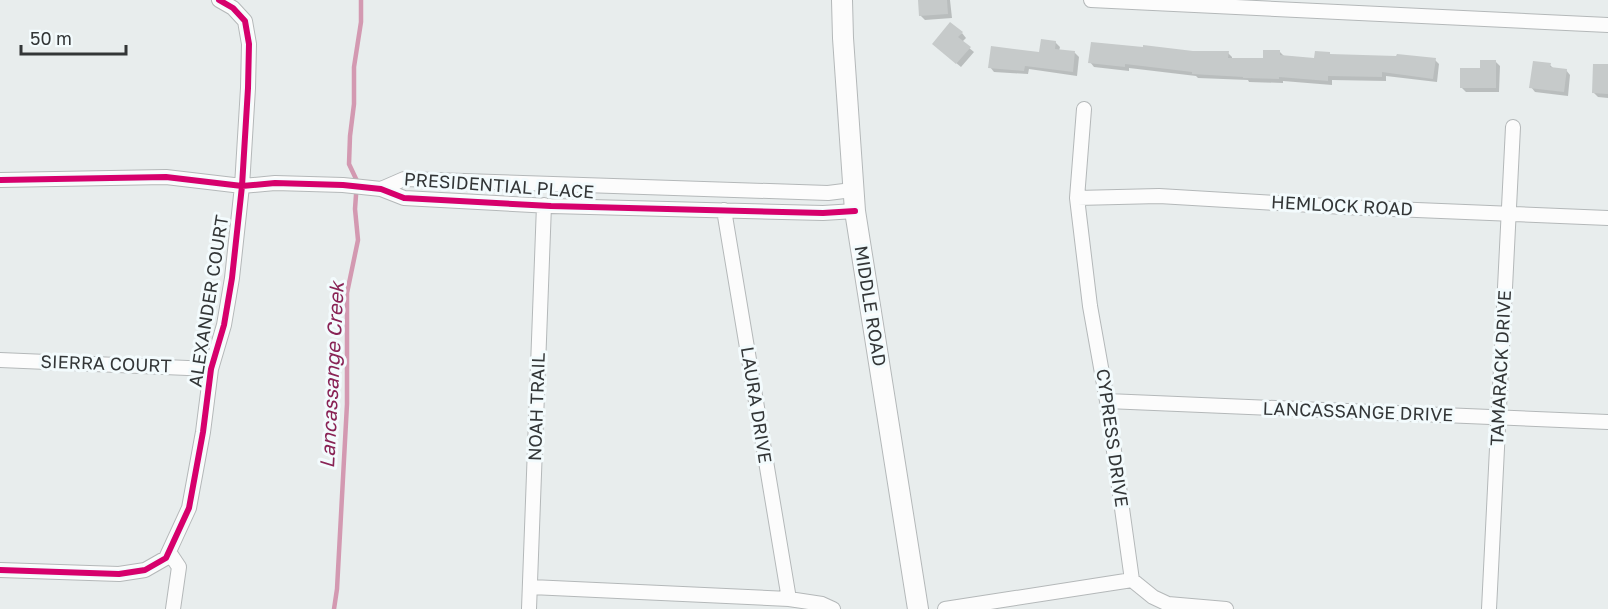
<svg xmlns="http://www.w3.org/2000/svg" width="1608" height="609" viewBox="0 0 1608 609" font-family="'Golos Text',sans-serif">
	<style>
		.shadow { fill: #0003 }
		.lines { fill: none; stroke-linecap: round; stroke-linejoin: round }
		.stream { stroke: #d399b1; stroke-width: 4.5 }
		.building { fill: #c6caca }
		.street-casing { stroke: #b4b8b9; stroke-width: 16 }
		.secondary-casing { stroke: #b4b8b9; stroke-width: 22 }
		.street { stroke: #fcfcfc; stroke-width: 14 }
		.secondary { stroke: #fcfcfc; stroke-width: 20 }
		.cycleway-casing { stroke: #f3fbfd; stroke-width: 10 }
		.cycleway { stroke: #d6006c; stroke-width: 6 }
		.labels { text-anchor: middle; stroke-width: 6; stroke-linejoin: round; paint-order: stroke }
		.street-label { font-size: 18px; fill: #333637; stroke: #f3fbfd }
		.water-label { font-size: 20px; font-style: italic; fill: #892355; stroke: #f3fbfd }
	</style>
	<rect width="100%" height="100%" fill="#e8eded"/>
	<!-- shadow -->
	<path class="shadow" d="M919,0H950L952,18L925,20L920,15Z
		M962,33L966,38L962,42L974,52L961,67L938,48Z
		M1055,42L1060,47L1059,51L1075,53L1079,57L1077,76L1029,69L1028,74L994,72L990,67L1040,54Z
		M1279,51L1284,56L1316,59L1331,55L1435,60L1439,64L1437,82L1386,76V81L1332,80V85L1283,81V83L1249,82L1248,80L1198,78L1196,76L1129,68V71L1094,67L1090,62L1193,52L1228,53L1232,57V59L1264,60Z
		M1495,61L1500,66L1499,92H1466L1461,87L1481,70Z
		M1550,65L1554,69L1566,70L1570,75L1568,96L1535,92L1531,87Z
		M1608,66V98L1598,97L1594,93Z"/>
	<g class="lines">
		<!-- stream -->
		<path class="stream" d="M334,609L337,589L347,404V293L358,240L355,209L357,181L349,164L350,136L354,104V67L361,22V0"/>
	</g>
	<!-- building -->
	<path class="building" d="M918,0H947L948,14L919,16Z
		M950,22L963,32L958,37L971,47L956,64L932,44Z
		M1041,39L1056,41L1055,49L1075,51L1073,72L1025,66L1024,71L988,68L991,46L1039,52Z
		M1091,42L1143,47V45L1193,51H1229L1228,58H1263V50H1280V55L1314,58L1315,51L1330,52V54L1396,56L1397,54L1436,58L1433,79L1382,72V77L1328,76V81L1279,77V79L1243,78V77L1192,74V72L1125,64V67L1088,63Z
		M1480,60H1496V88H1460V68H1480Z
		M1533,61L1551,63L1550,67L1567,69L1564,92L1529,88Z
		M1593,64H1608V94L1592,93Z"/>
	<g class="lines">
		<defs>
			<path id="street" d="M1091,0L1608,25
				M1084,109L1077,198L1090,306L1107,401L1132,580
				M0,180L166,177L242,186L275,183L343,185L381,189L404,198L551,206L823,213L855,211
				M381,189L404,179L828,193L852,190
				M1077,198L1159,196L1344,207L1608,218
				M724,210L789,599
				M0,360L211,369
				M1107,401L1608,422
				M169,552L179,567L173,609
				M0,570L119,574L145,570L166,558L189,508L203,432L211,369L224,325L232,278L242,186L248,88L249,44L245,21L233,8L219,0
				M1132,580L1153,597L1168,604L1226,609
				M531,587L789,599L822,604L833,609
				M529,609L544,205
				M945,609L1132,580
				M1489,609L1513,127"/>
			<path id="secondary" d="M842,0L843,38L855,211L918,609"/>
		</defs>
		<!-- street casing -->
		<use href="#street" class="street-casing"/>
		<!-- secondary casing -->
		<use href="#secondary" class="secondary-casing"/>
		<!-- street -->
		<use href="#street" class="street"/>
		<!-- secondary -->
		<use href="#secondary" class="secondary"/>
		<defs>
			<path id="cycleway" d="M0,180L166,177L242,186L275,183L343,185L381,189L404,198L551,206L823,213L855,211
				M0,570L119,574L145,570L166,558L189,508L203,432L211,369L224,325L232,278L242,186L248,88L249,44L245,21L233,8L219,0"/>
		</defs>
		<!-- cycleway casing -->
		<use href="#cycleway" class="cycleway-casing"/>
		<!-- cycleway -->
		<use href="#cycleway" class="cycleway"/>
	</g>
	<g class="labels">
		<!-- street labels -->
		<g class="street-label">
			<text transform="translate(499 186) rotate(4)" y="6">PRESIDENTIAL PLACE</text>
			<text transform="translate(1342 206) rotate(3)" y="6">HEMLOCK ROAD</text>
			<text transform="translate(209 301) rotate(-81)" y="6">ALEXANDER COURT</text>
			<text transform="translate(870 306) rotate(81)" y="6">MIDDLE ROAD</text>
			<text transform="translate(106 364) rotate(2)" y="6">SIERRA COURT</text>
			<text transform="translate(1501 368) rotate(-87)" y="6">TAMARACK DRIVE</text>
			<text transform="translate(756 405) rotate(81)" y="6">LAURA DRIVE</text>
			<text transform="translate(537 407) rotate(-88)" y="6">NOAH TRAIL</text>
			<text transform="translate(1358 412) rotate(2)" y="6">LANCASSANGE DRIVE</text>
			<text transform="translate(1112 438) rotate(82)" y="6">CYPRESS DRIVE</text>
		</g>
		<!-- water labels -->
		<g class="water-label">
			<text transform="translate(332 375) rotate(-87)" y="7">Lancassange Creek</text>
		</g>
	</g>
	<!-- scale -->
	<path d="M21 45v9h105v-9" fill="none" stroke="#333637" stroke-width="3"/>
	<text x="30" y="45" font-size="18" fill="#333637" stroke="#f3fbfd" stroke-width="4.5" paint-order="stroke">50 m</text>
</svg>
